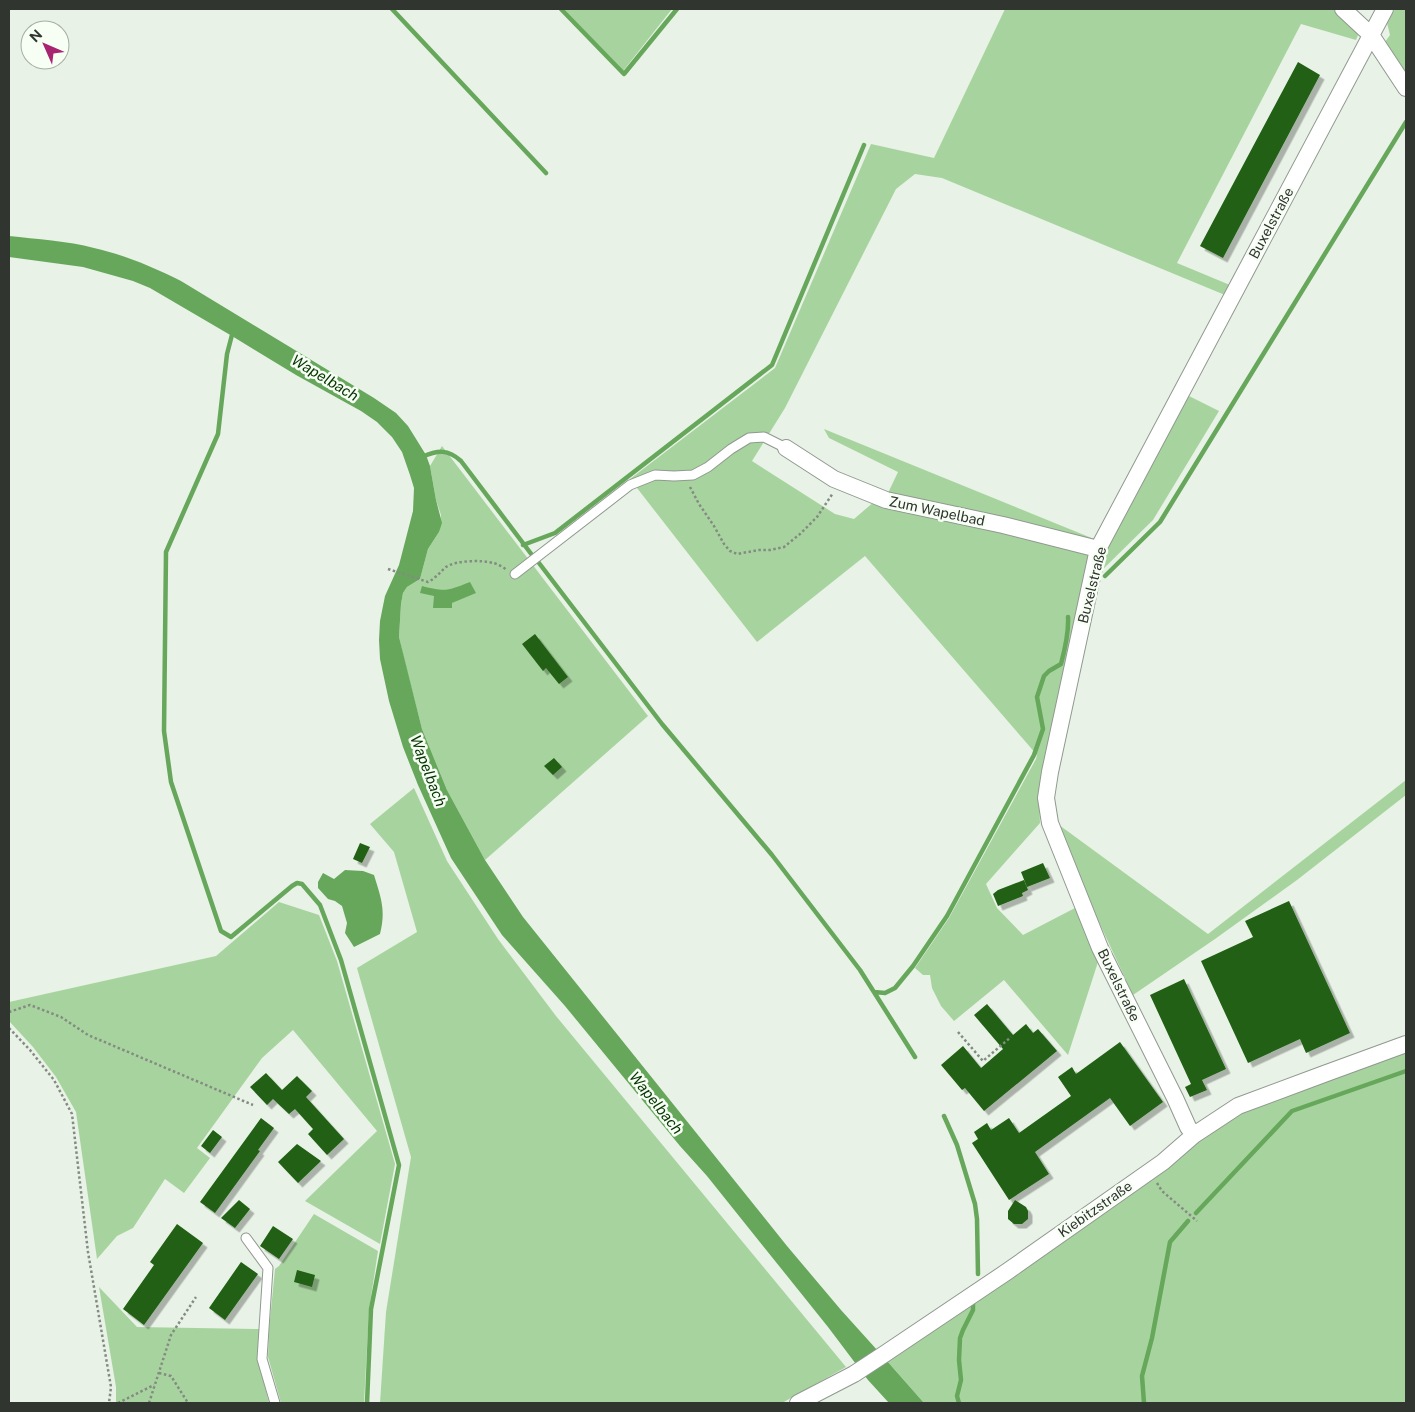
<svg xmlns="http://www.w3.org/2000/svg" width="1415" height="1412" viewBox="0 0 1415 1412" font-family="'Public Sans',sans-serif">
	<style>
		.green { fill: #a7d49e }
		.water { fill: #66a75b }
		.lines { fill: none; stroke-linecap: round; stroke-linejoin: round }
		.stream { stroke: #66a75b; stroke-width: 4.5 }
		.building { fill: #206013; filter: url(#shadow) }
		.lane-casing { stroke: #90998f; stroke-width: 11 }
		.street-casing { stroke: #90998f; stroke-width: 18 }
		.path { stroke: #848b82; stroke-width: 2.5; stroke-dasharray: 2.5 2.5; stroke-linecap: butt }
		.lane { stroke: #fff; stroke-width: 9 }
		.street { stroke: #fff; stroke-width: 16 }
		.labels { text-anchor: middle; stroke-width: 5; stroke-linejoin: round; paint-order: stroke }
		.street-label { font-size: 14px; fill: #313530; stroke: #f7fff5 }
		.water-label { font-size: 15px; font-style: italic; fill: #053400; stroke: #f7fff5 }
	</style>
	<defs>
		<filter id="shadow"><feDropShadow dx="4.5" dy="4.5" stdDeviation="0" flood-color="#0004"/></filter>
	</defs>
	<rect width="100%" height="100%" fill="#e8f2e6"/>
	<!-- green -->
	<path class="green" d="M564,9H672L623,71Z
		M1005,9H1336L1360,30L1356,40L1301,24L1177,263L1230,285L1225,295L942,178L915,174L896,189L785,408L752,461L835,514L854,519L875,501L1090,553L1039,798L1040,823L986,884L997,908L1023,935L1075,908L1098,962L1068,1055L1004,980L954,1021L941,1006L932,988L930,975H923L915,968L949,918L1036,759L1037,755L865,556L757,642L630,479L775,368L871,144L934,158Z
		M1395,9H1406V74L1385,42L1390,35L1387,23Z
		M1185,394L1219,411L1153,520L1098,574L1103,552Z
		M824,429L1094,539L1090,543L888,493L898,472L829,438Z
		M442,446L648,716L485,860L447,790L422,729L404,659L399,637L401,604L403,593L407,587L420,579L428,549L439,532L441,515L436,500L430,466Z
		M1406,780V795L1297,880L1215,939L1133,995L1090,903L1055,822L1208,934Z
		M414,788L447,861L498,939L556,1016L846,1367L782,1403H380L386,1312L411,1157L357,968L417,932L394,852L370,824Z
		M279,902L319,915L337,961L395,1164L380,1244L305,1201L377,1131L293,1030L262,1058L197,1148L210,1158L184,1193L165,1179L133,1228L117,1236L97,1259L76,1112L56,1077L33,1047L9,1021V1002L216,956Z
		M1406,1051V1403H924L887,1361L1242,1110Z
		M314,1214L378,1251L369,1310L364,1403H281L268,1357L269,1330L275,1269L279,1266Z
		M99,1287L137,1327L260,1329L258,1360L269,1403H116V1387Z"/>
	<!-- water -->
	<path class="water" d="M9,236C36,239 68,241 94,248C125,255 153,267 181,281L374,398L396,413L408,426L426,455L430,466L436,500L442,523L439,532L428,549L420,579L407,587L403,593L401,604L399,637L422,729L447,790L485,860L523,917L787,1246L841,1310L887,1361L924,1403H889L868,1380L828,1327L707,1176L680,1146L565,1006L502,935L451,858L418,785L403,747L389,701L380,659L379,640L380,621L385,596L399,565L413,511L414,488L410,475L402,452L392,437L377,422L361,411L296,375L232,336L150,288L133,281L83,267L9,257Z
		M470,582L476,593L452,603V608H433L434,596L420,593L422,586C446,592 447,591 470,582Z
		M345,870L363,871L374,875C381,898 386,910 380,934L354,947L345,933L347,923L342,906L335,901L328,899L318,888V882L323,873L334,879Z"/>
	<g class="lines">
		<!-- stream -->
		<path class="stream" d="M392,9L546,173
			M561,9L624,74L677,9
			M233,331L227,354L218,434L166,552L164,731L171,782L221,931L231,937L292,886L297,883L302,884L320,905L341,960L399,1165L371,1309L367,1403
			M422,457C438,450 448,449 461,461L532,555
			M523,545L555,533L772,365L864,145
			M539,563L662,724L772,855L860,970L915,1057
			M1105,576L1160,522L1406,122
			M874,992L885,993L895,988L913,966L947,916L1034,755L1043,729L1037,697L1044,676L1049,671L1061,664C1065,649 1069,633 1068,617
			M944,1116L957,1145L975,1204L977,1219L978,1274
			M1196,1213L1292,1111L1406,1071
			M959,1403L957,1396L961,1380L959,1360L960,1338L963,1330L973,1310V1302
			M1144,1403L1142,1376L1152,1338L1170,1242L1188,1221"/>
	</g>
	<!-- building -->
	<path class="building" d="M1298,62L1320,75L1223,258L1200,246Z
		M535,634L568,677L559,684L546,668L543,671L522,644Z
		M554,758L562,767L553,775L544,766Z
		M360,843L370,847L362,863L353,859Z
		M1043,863L1050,878L1027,887L1021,872Z
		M1024,880L1028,890L1022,893L1023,896L998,906L993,894L998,890Z
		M1289,901L1350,1033L1306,1053L1300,1039L1248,1063L1201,961L1253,937L1245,921Z
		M1184,979L1226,1069L1202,1080L1207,1090L1190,1097L1185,1087L1191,1084L1150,995Z
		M987,1004L1013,1035L1026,1024L1033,1033L1038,1029L1057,1051L984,1111L965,1088L962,1090L941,1065L963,1046L981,1068L1003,1049L974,1015Z
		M1120,1042L1163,1102L1130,1126L1110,1098L1035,1152L1049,1174L1009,1200L972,1143L978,1139L974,1132L987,1123L991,1130L1009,1118L1019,1133L1071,1096L1058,1077L1072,1067L1076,1074Z
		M266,1073L282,1090L297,1076L312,1091L306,1097L344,1139L327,1155L308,1134L313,1129L295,1109L289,1114L273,1099L267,1105L250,1087Z
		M261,1118L274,1128L258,1150L260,1151L215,1213L200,1202Z
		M213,1130L222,1137L210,1153L201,1146Z
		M297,1144L321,1161L298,1183L278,1162Z
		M239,1200L250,1209L235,1228L221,1218Z
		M1015,1200L1026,1207L1028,1211V1219L1022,1224H1014L1008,1219V1211Z
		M177,1224L203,1243L144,1325L123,1309L154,1265L150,1262Z
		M273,1226L293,1239L279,1259L260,1246Z
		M241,1262L258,1274L225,1320L209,1308Z
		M297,1270L315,1275L312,1287L294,1282Z"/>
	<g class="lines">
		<defs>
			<path id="lane" d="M515,574L630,485L655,475L674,476L693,475L708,467L731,449L749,438L764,437L786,448
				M246,1238L268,1268L262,1359L275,1403"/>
			<path id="street" d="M1343,9L1371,35L1406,88
				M786,448L834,479L886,500L1003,525L1098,549
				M1194,1135L1188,1127L1175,1098L1100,948L1050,823L1046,798L1050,772L1098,549L1385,9
				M798,1403L854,1374L886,1353L1008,1271L1163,1162L1194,1135L1238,1106L1324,1074L1406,1044"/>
		</defs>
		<!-- lane casing -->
		<use href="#lane" class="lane-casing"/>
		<!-- street casing -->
		<use href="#street" class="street-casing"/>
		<!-- path -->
		<path class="path" d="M690,487L699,504L714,526L724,544L730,551L737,554L759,550H770L784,547L800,534L817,517L833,493
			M388,569L428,582C436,578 440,572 446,567C456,560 482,560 493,563C498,564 503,567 507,570
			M9,1012L30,1005L61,1017L88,1035L253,1105
			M9,1028L30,1050L54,1080L72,1114L88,1252L111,1387L109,1403
			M958,1032L983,1061L1011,1037
			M1157,1183L1162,1191L1197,1221
			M159,1373L171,1376L188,1403
			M118,1403L154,1385
			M149,1403L171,1335L196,1297"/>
		<!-- lane -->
		<use href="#lane" class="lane"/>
		<!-- street -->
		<use href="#street" class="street"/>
	</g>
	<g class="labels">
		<!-- street labels -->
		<g class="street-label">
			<text transform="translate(1271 223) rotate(-62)" y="5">Buxelstraße</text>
			<text transform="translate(937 511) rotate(12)" y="5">Zum Wapelbad</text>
			<text transform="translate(1092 585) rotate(-76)" y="5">Buxelstraße</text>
			<text transform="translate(1119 985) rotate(64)" y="5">Buxelstraße</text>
			<text transform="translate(1095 1209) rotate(-35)" y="5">Kiebitzstraße</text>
		</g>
		<!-- water labels -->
		<g class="water-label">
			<text transform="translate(325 378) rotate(31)" y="5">Wapelbach</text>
			<text transform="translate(428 771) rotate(69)" y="5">Wapelbach</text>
			<text transform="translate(656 1103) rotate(51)" y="5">Wapelbach</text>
		</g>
	</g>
	<!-- border -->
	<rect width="1415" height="1412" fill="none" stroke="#313530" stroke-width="20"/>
	<!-- north arrow -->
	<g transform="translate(45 45) rotate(315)"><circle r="24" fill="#f7fff5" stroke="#a8aea6"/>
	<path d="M0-4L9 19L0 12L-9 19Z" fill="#a82470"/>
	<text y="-8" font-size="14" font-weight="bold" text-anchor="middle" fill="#313530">N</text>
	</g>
</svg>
